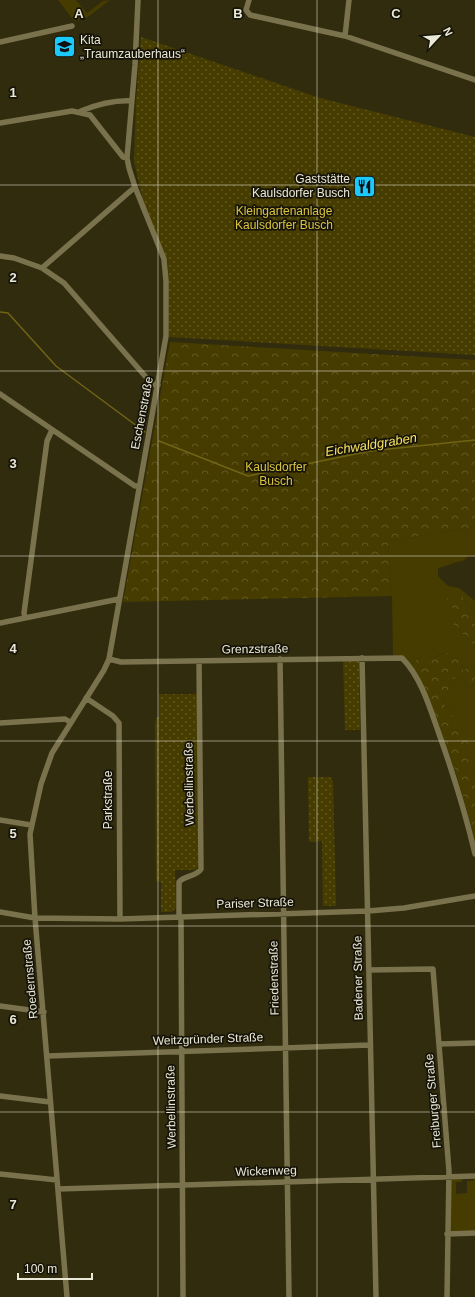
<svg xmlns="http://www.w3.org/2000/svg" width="475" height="1297" viewBox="0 0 475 1297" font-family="Helvetica,sans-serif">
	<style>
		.grass { fill: #463c00 }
		.forest { fill: url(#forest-crowns) }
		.garden { fill: url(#garden-dots) }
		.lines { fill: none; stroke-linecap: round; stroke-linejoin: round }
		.stream { stroke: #716415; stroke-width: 1.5 }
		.minor { stroke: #79724d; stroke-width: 5.5 }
		.grid { fill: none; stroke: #eae8d6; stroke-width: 1; stroke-opacity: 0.55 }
		.labels { text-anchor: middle; stroke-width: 3.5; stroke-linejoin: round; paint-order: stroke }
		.poi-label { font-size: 12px; fill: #eae8d6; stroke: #161408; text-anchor: start }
		.park-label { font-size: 12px; fill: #dbc43e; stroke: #161408 }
		.street-label { font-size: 12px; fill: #eae8d6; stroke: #161408 }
		.water-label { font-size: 13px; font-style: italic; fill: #f8e261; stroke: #161408 }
		.grid-label { font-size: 13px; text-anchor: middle; font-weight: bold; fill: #eae8d6; stroke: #161408; stroke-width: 3.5; stroke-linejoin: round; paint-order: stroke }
	</style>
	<defs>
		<pattern id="forest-crowns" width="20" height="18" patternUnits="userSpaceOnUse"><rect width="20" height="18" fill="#463c00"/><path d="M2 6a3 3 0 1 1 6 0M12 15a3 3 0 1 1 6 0" fill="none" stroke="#615824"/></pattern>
		<pattern id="garden-dots" width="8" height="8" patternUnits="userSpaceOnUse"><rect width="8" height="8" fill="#463c00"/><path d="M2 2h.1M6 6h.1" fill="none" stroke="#615824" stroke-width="1.8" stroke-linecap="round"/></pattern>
	</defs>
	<rect width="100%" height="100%" fill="#312c0e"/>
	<!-- grass -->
	<path class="grass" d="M58,0H76L87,13L103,1L110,0L88,17L74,21Z
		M475,527V556H468L463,561C453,562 448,566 438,568V576L448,586L459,588L475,601V612L468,606L462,596L449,620L475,646V669L470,666L463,671L461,657C447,653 444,652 431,659L427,653L411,664L405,657L393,655L392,596L388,541Z
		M458,677L463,679L466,685L472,687L475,679V774L471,773C468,764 465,754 468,744L452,723L453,711C446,707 443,704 443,696L448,697L451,680Z
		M462,1178V1182H456V1194L467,1193V1181H473L475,1178V1232L453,1233L450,1229V1182L452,1179Z"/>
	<!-- forest -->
	<path class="forest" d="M170,342L475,360V527L388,541L392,596L123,602Z
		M450,595L459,599L462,596L468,606L475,612V646L449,620L454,609L445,602Z
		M456,650L461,657L463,671L470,666L475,669V679L472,687L466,685L463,679L458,677L451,680L448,698L443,697C443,705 446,707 453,711L452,723L465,733L468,744L467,754L472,758L473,764L469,765L471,773L475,774V842C461,784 439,717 411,664L427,653L431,659C440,654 447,654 456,650Z"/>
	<!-- garden -->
	<path class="garden" d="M141,37L320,98L475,137V355L169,337L168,263L144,204L134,162L136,101Z
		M343,660L359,661L360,730H345Z
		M159,694H197L198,867L195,870H175L176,908L172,912H161V882L156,881L155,724L156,718L159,717Z
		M308,777H330L333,781L336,906H323L322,841L309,842Z"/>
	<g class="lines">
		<!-- stream -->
		<path class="stream" d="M0,312L8,313L56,366L145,432
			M159,441L248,476L370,451L475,440"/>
		<!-- minor -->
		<path class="minor" d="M249,0L246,10L250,15L345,36L475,80
			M345,36L349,0
			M0,42L72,26
			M81,111C96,105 116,100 132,101
			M0,123L72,111L90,115L123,157L127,158
			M0,256L14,258L42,268L64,283L152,384L158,385
			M42,268L135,187
			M0,394L135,486H139
			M25,618L24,613L47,441L52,430
			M0,623L119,599
			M362,658L376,1297
			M109,659L121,662L402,658C420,676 429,705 437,728C452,770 465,811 475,854
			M280,659L289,1297
			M86,698L113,716L119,723L120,919
			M0,723L65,719L70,722
			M0,820L31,825
			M0,912L35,918L120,919L368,911L404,908L475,896
			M179,917V882C185,875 196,877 201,869L199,661
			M181,917L183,1297
			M369,970L433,969L449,1171L447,1297
			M0,1006L44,1012
			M439,1044L475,1043
			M47,1056L370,1045
			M0,1096L50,1102
			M0,1174L57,1180
			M58,1189L475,1176
			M447,1234L475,1233
			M67,1297L35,918L30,834L41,784L52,753L104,670L109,659L166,336V281L164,259L135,187L129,168L127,158L135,65L138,0"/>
	</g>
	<!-- grid -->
	<path class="grid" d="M158,0V1297M317,0V1297M0,185H475M0,371H475M0,556H475M0,741H475M0,926H475M0,1112H475"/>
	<!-- icons -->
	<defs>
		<symbol id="school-square" viewBox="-11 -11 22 22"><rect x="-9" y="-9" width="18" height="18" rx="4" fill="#1bcafc" stroke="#161408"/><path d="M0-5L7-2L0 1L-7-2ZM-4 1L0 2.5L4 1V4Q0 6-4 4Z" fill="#111"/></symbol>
		<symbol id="restaurant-square" viewBox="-11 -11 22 22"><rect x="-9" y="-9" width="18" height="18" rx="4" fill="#1bcafc" stroke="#161408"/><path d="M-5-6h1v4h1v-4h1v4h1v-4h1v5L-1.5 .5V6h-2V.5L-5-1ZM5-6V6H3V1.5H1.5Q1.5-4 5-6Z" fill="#111"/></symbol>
	</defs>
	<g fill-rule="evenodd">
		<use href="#school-square" x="52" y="34" width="25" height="25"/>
		<use href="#restaurant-square" x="352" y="174" width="25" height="25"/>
	</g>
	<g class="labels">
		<!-- poi labels -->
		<g class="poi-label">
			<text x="80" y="44">Kita<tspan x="80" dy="14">„Traumzauberhaus“</tspan></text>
			<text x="350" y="183" text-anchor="end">Gaststätte<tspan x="350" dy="14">Kaulsdorfer Busch</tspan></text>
		</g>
		<!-- park labels -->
		<g class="park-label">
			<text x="284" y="215">Kleingartenanlage<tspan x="284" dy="14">Kaulsdorfer Busch</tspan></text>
			<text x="276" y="471">Kaulsdorfer<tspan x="276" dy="14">Busch</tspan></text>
		</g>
		<!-- street labels -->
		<g class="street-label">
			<text transform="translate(142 413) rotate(-79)" y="4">Eschenstraße</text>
			<text transform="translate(255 649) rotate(-1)" y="4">Grenzstraße</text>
			<text transform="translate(189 784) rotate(-91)" y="4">Werbellinstraße</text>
			<text transform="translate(108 800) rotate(-90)" y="4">Parkstraße</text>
			<text transform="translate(255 903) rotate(-2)" y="4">Pariser Straße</text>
			<text transform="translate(274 978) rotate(-91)" y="4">Friedenstraße</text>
			<text transform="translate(358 978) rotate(-91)" y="4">Badener Straße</text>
			<text transform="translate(30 979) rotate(-95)" y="4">Roedernstraße</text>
			<text transform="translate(208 1039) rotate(-2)" y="4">Weitzgründer Straße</text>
			<text transform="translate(433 1101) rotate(-95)" y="4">Freiburger Straße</text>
			<text transform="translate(171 1107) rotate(-91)" y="4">Werbellinstraße</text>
			<text transform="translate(266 1171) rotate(-2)" y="4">Wickenweg</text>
		</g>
		<!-- water labels -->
		<g class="water-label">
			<text transform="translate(371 444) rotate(-9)" y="5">Eichwaldgraben</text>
		</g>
	</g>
	<g class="grid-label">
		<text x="79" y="18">A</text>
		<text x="238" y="18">B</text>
		<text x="396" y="18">C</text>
		<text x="13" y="97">1</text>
		<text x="13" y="282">2</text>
		<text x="13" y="468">3</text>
		<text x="13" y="653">4</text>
		<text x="13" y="838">5</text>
		<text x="13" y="1024">6</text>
		<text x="13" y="1209">7</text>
	</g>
	<!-- north arrow -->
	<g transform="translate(439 36) rotate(64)" stroke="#161408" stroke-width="3" paint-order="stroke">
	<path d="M0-3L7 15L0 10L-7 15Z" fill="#eae8d6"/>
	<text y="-6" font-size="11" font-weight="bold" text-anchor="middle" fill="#eae8d6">N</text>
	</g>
	<!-- scale -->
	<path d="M18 1273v6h74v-6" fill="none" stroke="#eae8d6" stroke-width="2"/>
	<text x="24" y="1273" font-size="12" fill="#eae8d6" stroke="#161408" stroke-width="3" paint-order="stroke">100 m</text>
</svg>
